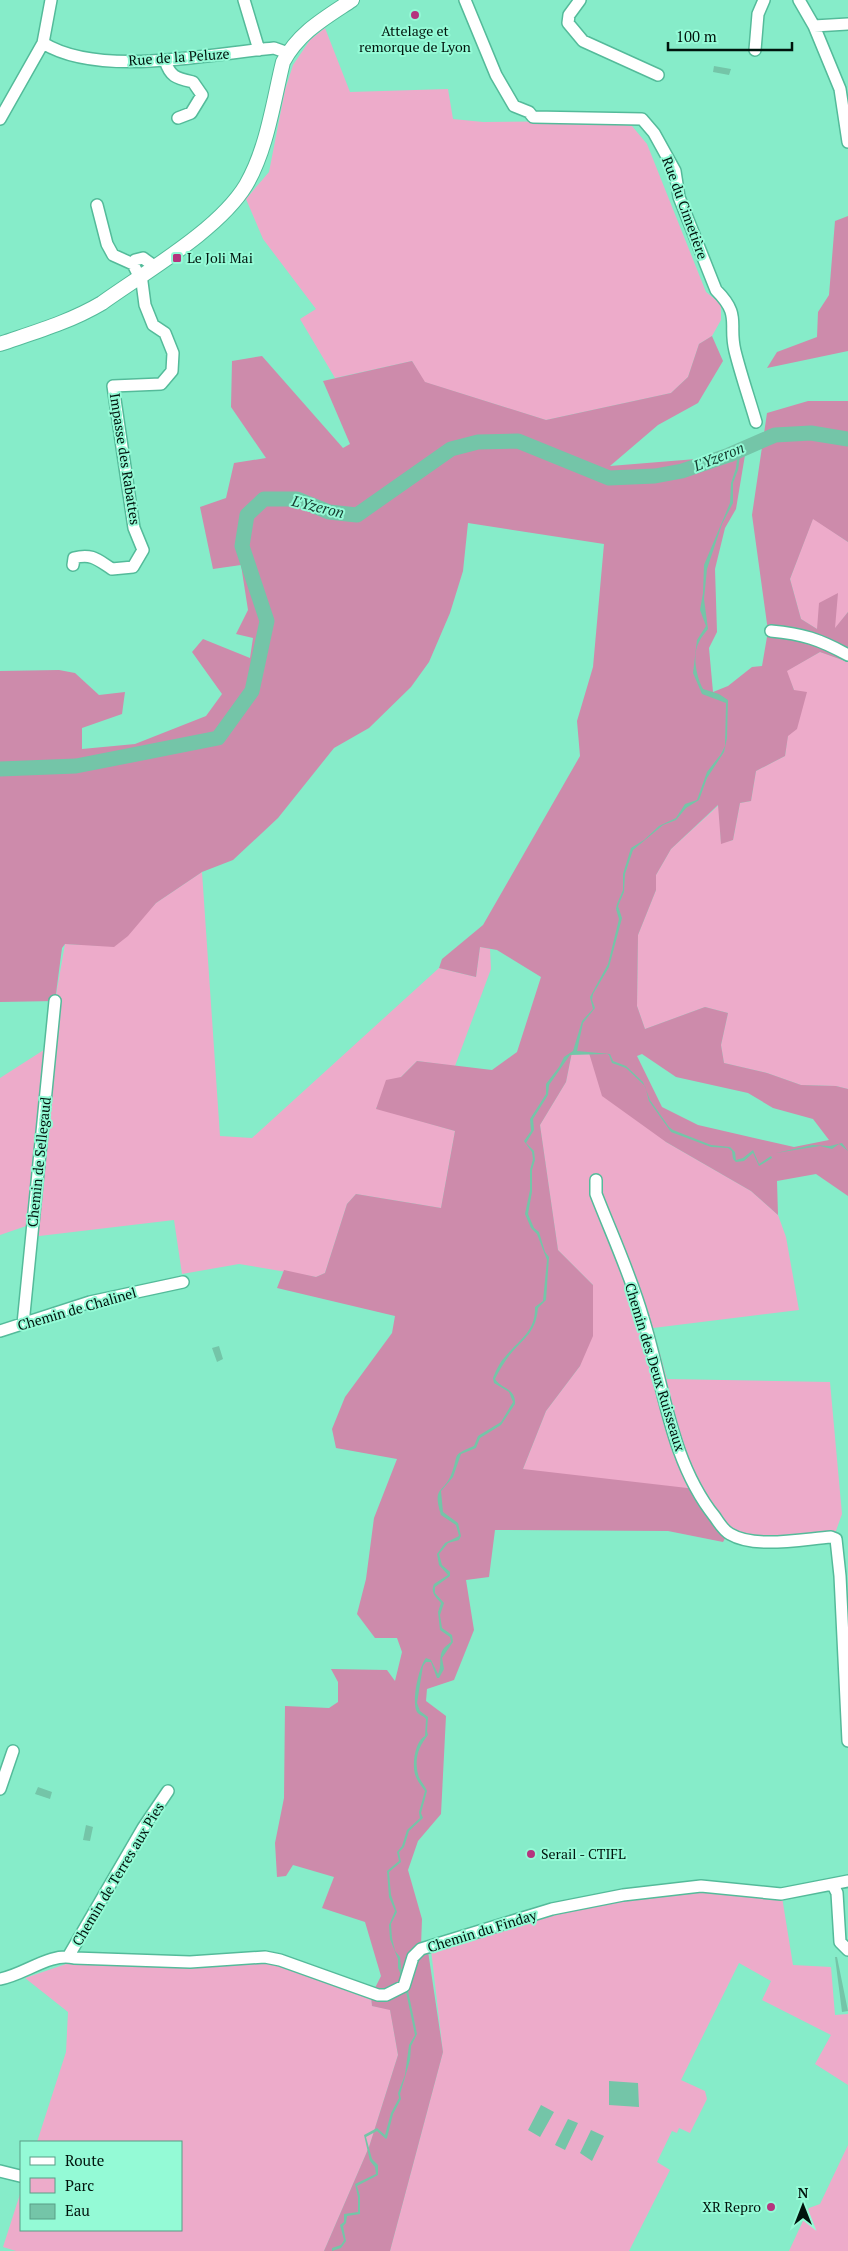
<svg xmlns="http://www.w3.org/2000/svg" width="848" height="2251" viewBox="0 0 848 2251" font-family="'PT Serif',serif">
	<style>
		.green { fill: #edabca }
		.forest { fill: #cd8bab; fill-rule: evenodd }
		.water { fill: #74c5a8 }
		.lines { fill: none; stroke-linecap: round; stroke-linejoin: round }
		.river { stroke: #74c5a8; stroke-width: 15 }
		.minor-casing { stroke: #54bb9a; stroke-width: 14 }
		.major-casing { stroke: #54bb9a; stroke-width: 16 }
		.minor { stroke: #fff; stroke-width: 11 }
		.major { stroke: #fff; stroke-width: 14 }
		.poi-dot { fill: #b5347e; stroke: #94fad6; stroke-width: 2 }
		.labels { text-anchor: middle; stroke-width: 4; stroke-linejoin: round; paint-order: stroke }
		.poi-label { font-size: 14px; fill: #00140d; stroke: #94fad6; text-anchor: start }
		.street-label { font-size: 14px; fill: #00140d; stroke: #94fad6 }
		.water-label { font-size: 15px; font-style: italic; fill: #14392d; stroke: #94fad6 }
	</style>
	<rect width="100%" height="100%" fill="#86ecc9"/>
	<!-- green -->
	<path class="green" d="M325,28L350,92L448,89L453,119L483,122L594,121L632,126L647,144L706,292L721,304V320L712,336L699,344L688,377L671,393L546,420L424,382L412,361L335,378L300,319L316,309L263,239L246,199L269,172L285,90L293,65L310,40Z
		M813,518L848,542V612L835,629H817L801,619L790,579Z
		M820,652L848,662V1089L836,1086L801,1085L767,1073L724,1063L721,1045L728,1013L705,1007L645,1029L637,1006L638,935L656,890V875L671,849L719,805L721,843L733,840L740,803L751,801L756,771L785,756L794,690L786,671Z
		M202,872L220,1136L252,1138L439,968L476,977L480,947L490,949L491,969L455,1066L417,1061L401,1077L376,1108L455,1131L441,1208L356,1194L347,1204L325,1273L316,1277L239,1264L182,1274L174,1220L31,1237L32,1224L0,1235V1078L50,1046L55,1001L65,944L114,946L156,903Z
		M572,1052L589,1053L666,1142L751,1191L778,1215L786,1237L799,1310L653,1328L667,1379L830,1382L842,1514L832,1542L781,1545L728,1541V1533L523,1469L546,1411L580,1366L593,1285L558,1250L540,1125L566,1082Z
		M701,1890L782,1897L793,1965L831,1967L835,2015L848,2014V2085L815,2064L831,2035L762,2000L771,1981L739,1963L681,2080L705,2091L707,2099L690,2133L679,2128L677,2133L672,2131L657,2162L670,2170L629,2251H390L443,2052L431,1950L545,1916L647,1895Z
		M262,1961L371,1996L372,2006L390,2009L398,2055L369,2147L324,2251H16L3,2247L21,2191V2230H181V2142H37L66,2052L68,2012L25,1978L72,1962L191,1968Z
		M848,2145V2251H789L809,2208L820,2204Z"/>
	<!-- forest -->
	<path class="forest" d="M848,216V351L767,368L777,352L817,337L818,312L829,295L835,221Z
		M712,336L723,361L698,403L658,425L610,466L745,455L736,509L725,528L715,569L717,632L709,648L713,692L728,686L752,667L762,666L768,631L752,515L767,413L808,401H848V542L813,519L790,579L801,619L817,629L819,603L838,593L835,628L848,612V662L820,652L787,671L794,690L807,692L797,729L788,736L785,756L756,771L751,801L740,803L733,840L721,844L718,805L671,849L656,875V890L638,935L637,1006L645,1029L705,1007L728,1013L721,1045L724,1063L767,1073L801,1085L836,1086L848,1089V1196L816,1174L777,1181L778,1215L751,1191L666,1142L602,1096L589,1053L572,1052L566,1082L540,1125L558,1250L593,1285V1336L580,1366L546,1411L523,1469L696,1489L728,1533L723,1542L668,1531L495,1530L489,1577L466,1580L474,1630L454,1680L427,1689L426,1701L446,1716L441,1814L418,1841L408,1870L422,1919L421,1946L428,1951L443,2052L390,2251H324L369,2147L398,2055L390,2010L372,2006L371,1996L381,1976L365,1922L322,1908L334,1877L293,1865L286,1876L277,1877L275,1843L284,1798L285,1706L329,1708L338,1702V1682L331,1669L387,1670L395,1681L402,1652L397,1638H375L357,1614L366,1579L374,1518L397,1459L336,1448L332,1429L345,1397L392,1333L395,1316L277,1288L284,1270L316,1277L325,1273L347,1204L356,1194L441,1208L455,1131L376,1109L386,1080L401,1077L417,1061L492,1070L517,1052L541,977L497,950L480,947L476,977L439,968L442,959L483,925L580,756L577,721L593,667L604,544L468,523L463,571L450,613L429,662L411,687L369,728L334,748L278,818L233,860L202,872L156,903L128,936L114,947L65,944L62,948L55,1001L0,1002V671L59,670L75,673L99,695L125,692L122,714L82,728V749L135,744L206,716L222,694L192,652L203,639L250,658L253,638L236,634L248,610L241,565L213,569L200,507L226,498L234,463L266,458L231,407L232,361L262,356L343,448L350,444L323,381L412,361L425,382L546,420L671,393L688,377L699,344ZM642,1054L676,1077L748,1093L773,1108L813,1119L829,1140L794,1147L698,1125L662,1107L637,1056Z"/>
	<!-- water -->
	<path class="water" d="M714,66L731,69L729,75L713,72Z
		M741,449L738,470L733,483V503L722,524L707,569L704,599L708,629C705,633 701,637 699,642C692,655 696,676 703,689L719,694L728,700L727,738L724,752L707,778L699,800L686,808L676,820L663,825L633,850L625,874L624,892L618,906L622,918L609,967L593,994L592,1000L595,1008L583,1023L577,1051L610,1054L613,1061L626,1066L643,1082L650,1100L669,1127L673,1130L711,1145L730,1147L735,1152L736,1160L743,1158L753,1150L759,1164L771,1156L772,1158L759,1166L753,1153L744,1161L736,1162L733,1159L732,1151L728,1148L711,1147L671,1132L649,1101L645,1086L626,1068L612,1063L609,1055L607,1054L570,1055L549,1085L548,1095L533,1119L534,1130L526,1143L534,1151L535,1160L532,1170V1192L528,1214L534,1228L539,1232L545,1252L549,1257L546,1300L538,1308C536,1330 527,1336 513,1351C506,1359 500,1369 495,1379C501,1389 516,1388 515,1404L501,1425L480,1438L476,1448L461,1454L453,1477L441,1491L443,1512L458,1523L461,1536L459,1540L448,1543L439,1554L442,1565L450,1572V1576L435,1587V1593L444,1603L440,1615L442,1628L452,1635L453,1642L442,1658L444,1669L439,1678H437L431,1662H426L423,1666L417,1703L420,1711L428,1717L427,1731L428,1735C419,1746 414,1758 418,1774C419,1780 425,1785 427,1791L421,1813L423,1818L409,1831L404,1847L399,1852L401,1862L389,1872L391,1895L397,1912L391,1924L392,1938L395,1951L400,1957L401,1968L406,1981L417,2034L411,2046L410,2060L400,2094L401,2099L393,2114L387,2138L386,2139L377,2131L366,2137L372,2159L378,2165V2175L357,2186L360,2196V2214L347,2216L346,2223L343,2226L346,2241L341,2248L332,2251V2248L341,2245L344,2240L340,2225L344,2222V2214L358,2212V2197L355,2184L376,2174L375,2167L370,2161L364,2135L377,2128L385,2135L391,2113L399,2098L398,2093L405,2075L409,2045L415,2035L404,1982L398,1968V1959L390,1939L389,1925L395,1911L389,1897L387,1871L399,1861L397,1852L402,1846L407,1830L420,1818L419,1812L425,1791C422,1787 418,1782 416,1777C411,1766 415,1741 425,1736L426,1719C424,1716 419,1715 417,1712C411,1702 419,1666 426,1658L431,1660L438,1674C443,1665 437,1655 445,1647C447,1645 449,1644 451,1642L450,1637L440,1630L438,1612L441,1603C436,1597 430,1593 434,1584L448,1575L439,1565L437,1554L445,1543L459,1536L456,1525L441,1515C432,1486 443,1494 451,1475C460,1453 450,1456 474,1446L478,1436L501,1422L513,1402L509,1392L494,1383L493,1378C496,1371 499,1363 505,1357C519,1340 536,1331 535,1307L543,1301L547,1260L537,1234L531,1228L525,1214L530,1190V1170L533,1159L532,1152L524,1141L531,1131L530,1119L546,1094V1084L559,1067L564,1057L573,1051L582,1021L593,1009L590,997L608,964L619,919L616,909L617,904L623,890V874L631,848L644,840L659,826L676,818L685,804L697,800L707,772L721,754L725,746L726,703L702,694L693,673L697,640L706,626L700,610L703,593L704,565L730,503L731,483L736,468L738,451Z
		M842,1143L848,1151L839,1144L832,1149L820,1146L776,1153L812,1145L830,1146Z
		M219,1346L223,1359L217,1362L212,1348Z
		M38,1787L52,1792L50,1799L35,1794Z
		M86,1825L93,1827L90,1841L83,1840Z
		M835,1957H837L848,2011L842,2012Z
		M609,2081L638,2083L639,2107L609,2105Z
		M541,2105L554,2112L540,2137L528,2130Z
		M568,2119L578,2123L565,2150L555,2145Z
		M591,2130L604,2136L592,2161L580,2153Z"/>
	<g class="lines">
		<!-- river -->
		<path class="river" d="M0,769L76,766L218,738L252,691L267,621L242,546L247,515L264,499H297L329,512L357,515L451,449L478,442L518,441L609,478L655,476L682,471L729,455L775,435L811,433L848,439"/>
		<defs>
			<path id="minor" d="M244,0L259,50
				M465,0L496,75L514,106L529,112L533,117L642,119L654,133L675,171L679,197L716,290C742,316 728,323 735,351C741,375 749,398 756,422
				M580,0L569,15L568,23L583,41L658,75
				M799,0L814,26L840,89L848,142
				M814,26L848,24
				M43,43C99,78 210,54 274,48L288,53
				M755,50L758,14L764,0
				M165,60C170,77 176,78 193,82L202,95L191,113L178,118
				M0,119L43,43L51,0
				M97,205L107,244L113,255L133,264
				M73,565L74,558C92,553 98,560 112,569L133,567L143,550L134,528L113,386L161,384L172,371L173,353L165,333L153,325L145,305L142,282L133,264L135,260L143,258L154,266
				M771,631C803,634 819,639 848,655
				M596,1180V1194C612,1235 631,1276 643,1318C664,1385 670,1461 715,1517C719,1523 724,1531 730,1534C755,1549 803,1539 831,1537L836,1539L840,1576L848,1741
				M23,1324L55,1001
				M0,1331L90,1302L183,1282
				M0,1789L13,1751
				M833,1885L837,1893L840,1942L848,1950
				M68,1957L143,1828L168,1791
				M0,1979C24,1975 50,1952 74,1958L190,1962L265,1957L280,1960L378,1995H386L404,1986L413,1957L421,1949L552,1909L623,1895L701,1886L781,1894L848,1881
				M0,2171L20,2176"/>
			<path id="major" d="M0,344C35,332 70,322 102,303C145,272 219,230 246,185C267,149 273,103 283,62C299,32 325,18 352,0"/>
		</defs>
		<!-- minor casing -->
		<use href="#minor" class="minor-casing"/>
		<!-- major casing -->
		<use href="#major" class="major-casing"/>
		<!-- minor -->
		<use href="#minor" class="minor"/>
		<!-- major -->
		<use href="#major" class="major"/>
	</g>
	<!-- markers -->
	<g class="poi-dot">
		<circle cx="415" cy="15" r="5"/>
		<rect x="172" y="253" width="10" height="10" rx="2.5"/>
		<circle cx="531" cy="1854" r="5"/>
		<circle cx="771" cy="2207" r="5"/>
	</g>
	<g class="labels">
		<!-- poi labels -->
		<g class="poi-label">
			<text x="415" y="36" text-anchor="middle">Attelage et<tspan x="415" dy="16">remorque de Lyon</tspan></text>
			<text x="187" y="263">Le Joli Mai</text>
			<text x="541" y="1859">Serail - CTIFL</text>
			<text x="761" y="2212" text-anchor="end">XR Repro</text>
		</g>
		<!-- street labels -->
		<g class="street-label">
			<text transform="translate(179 57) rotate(-4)" y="5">Rue de la Peluze</text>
			<text transform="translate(685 208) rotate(70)" y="5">Rue du Cimetière</text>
			<text transform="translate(125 459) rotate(81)" y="5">Impasse des Rabattes</text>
			<text transform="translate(39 1162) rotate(-84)" y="5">Chemin de Sellegaud</text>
			<text transform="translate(77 1309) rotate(-16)" y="5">Chemin de Chalinel</text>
			<text transform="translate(655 1367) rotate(73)" y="5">Chemin des Deux Ruisseaux</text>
			<text transform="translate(118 1874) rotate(-59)" y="5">Chemin de Terres aux Pies</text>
			<text transform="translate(482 1931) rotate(-17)" y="5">Chemin du Finday</text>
		</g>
		<!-- water labels -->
		<g class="water-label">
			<text transform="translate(719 457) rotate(-22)" y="5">L'Yzeron</text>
			<text transform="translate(318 507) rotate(14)" y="5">L'Yzeron</text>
		</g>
	</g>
	<!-- legend -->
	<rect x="20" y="2141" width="162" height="90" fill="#94fad6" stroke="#599e86"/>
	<rect x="30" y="2157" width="25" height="8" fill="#ffffff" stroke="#599e86"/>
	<text x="65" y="2166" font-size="15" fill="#00140d">Route</text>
	<rect x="30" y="2178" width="25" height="15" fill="#edabca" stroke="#599e86"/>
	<text x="65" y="2191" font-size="15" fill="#00140d">Parc</text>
	<rect x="30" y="2204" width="25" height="15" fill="#74c5a8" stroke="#599e86"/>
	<text x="65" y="2216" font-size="15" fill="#00140d">Eau</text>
	<!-- north arrow -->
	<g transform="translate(803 2206)" stroke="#94fad6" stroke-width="4" paint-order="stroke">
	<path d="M0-4L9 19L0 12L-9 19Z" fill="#00140d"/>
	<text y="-8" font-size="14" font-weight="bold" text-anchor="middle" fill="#00140d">N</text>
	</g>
	<!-- scale -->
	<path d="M668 42v8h124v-8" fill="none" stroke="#00140d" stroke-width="2.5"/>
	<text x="676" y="42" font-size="15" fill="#00140d" stroke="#94fad6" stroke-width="4" paint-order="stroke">100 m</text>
</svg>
